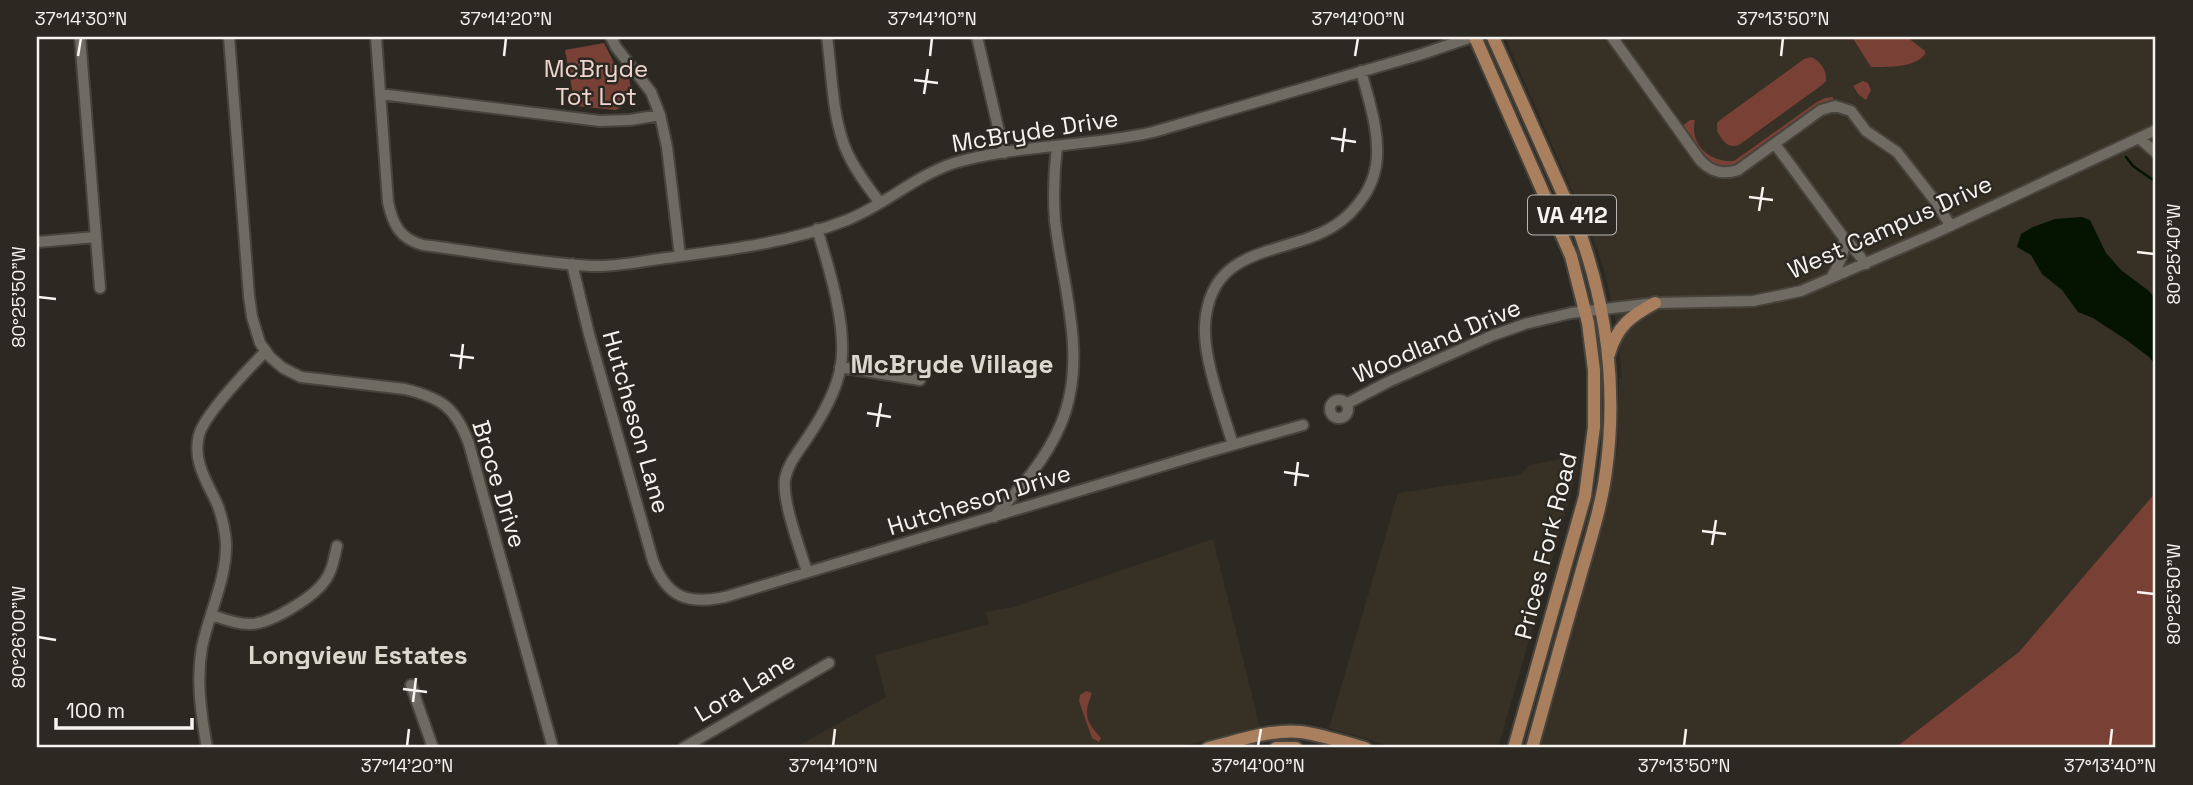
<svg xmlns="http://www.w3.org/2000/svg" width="2193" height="785" viewBox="0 0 2193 785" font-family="'Space Grotesk',sans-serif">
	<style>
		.built { fill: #373024 }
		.green { fill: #794035 }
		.water { fill: #041400 }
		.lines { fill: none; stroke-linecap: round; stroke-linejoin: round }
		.stream { stroke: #041400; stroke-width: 2.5 }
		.minor-casing { stroke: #47443d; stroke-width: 14 }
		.major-casing { stroke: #47443d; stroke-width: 16 }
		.minor { stroke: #6f6b63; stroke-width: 10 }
		.major { stroke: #a97f5e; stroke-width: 12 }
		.ticks { fill: none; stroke: #f7f4f0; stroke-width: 2.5 }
		.labels { text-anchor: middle; stroke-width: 5; stroke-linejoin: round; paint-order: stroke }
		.shield { fill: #2c2922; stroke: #bab7b2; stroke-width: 2 }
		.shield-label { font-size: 23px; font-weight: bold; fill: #f7f4f0 }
		.park-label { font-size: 24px; fill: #f1d6d0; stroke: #2c2922 }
		.street-label { font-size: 24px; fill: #f7f4f0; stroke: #2c2922 }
		.neighbourhood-label { font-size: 26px; font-weight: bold; fill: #dcd8ce; stroke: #2c2922 }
		.neatline { fill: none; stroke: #f7f4f0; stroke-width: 2.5 }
		.ticks-label { font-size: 18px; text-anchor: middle; fill: #f7f4f0 }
	</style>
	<rect width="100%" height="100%" fill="#2c2922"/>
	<!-- built -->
	<path class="built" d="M1505,37H2156V748H1540L1610,495L1618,444L1619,378H1622L1617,327L1607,282L1597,248Z
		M1581,453L1568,504L1498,748H1397L1329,728L1398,493L1519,475L1530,465L1566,458Z
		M1213,539L1260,727L1173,748H794L886,697L875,655L989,624L986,612L1014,607Z"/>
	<!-- green -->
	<path class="green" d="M1852,37H1907L1925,51V54C1915,68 1887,67 1871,67Z
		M604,43L615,65L629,78L631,89L630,97L623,106L616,110L575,106L565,50Z
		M1811,57C1821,61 1827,71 1826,81L1822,85L1739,145C1727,149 1722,140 1717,131V123L1720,120L1804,59Z
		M1863,81L1868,83L1871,90L1866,100L1859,95L1853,86Z
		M1833,97V102L1730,168C1706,170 1694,144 1681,127L1690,120H1695C1689,145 1711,163 1734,161L1817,102L1825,98Z
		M2156,492V748H1895L2019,652Z
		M1086,691L1092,693C1083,716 1086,721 1101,738L1099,742L1092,738L1079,701L1080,695Z"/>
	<!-- water -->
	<path class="water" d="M2082,217L2090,220L2106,253L2121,270L2149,291L2156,300V366L2149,357L2128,341L2093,318L2078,312L2062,290L2042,274L2031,255L2017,247L2021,234L2033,227L2055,219Z"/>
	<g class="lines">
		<!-- stream -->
		<path class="stream" d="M2126,157L2133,166L2156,182"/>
		<defs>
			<path id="minor" d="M80,37L100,288
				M229,37L249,296L252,317L260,343L270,357L283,368L301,377L405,389C442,398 456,408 469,444L553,748
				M376,37L388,202C393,225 400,239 423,245C479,252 536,263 592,266C616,267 642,261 666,258C727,250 789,243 847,220C885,205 915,176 954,163C1019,144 1088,147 1153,132L1422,54L1472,37
				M611,37L616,47L651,92L660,115L667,147L680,256
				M827,37C832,73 832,119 847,152C855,170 868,187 880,203
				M977,37L1004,153
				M1612,37L1700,160C1711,172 1723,175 1738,170L1821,110L1835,106L1851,111L1866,131L1897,152L1936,202L1950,225
				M380,94L600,121L630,120L660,115
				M2139,138L2156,153
				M1775,144L1844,238L1851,245L1866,264
				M37,242L96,237
				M572,264L589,334L653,561C667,597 687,605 725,597L1208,452L1303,425
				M1831,278C1838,265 1846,253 1844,238
				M840,367L920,380
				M1330 409a9 9 0 1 1 18 0a9 9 0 1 1-18 0Z
				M1346,404L1388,382L1491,336L1525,324L1571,313L1655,303L1753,301L1801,291L1933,234L2156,130
				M1233,445C1223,411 1203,359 1205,325C1210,243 1284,257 1334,226C1347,218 1356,208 1364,196C1370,187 1374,177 1376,166C1381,135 1369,101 1361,71
				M994,517C1019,489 1045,461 1060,426C1089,360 1063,289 1055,221C1053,196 1054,171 1057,147
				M807,572C800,548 782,502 785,479C788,463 799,451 808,437C822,416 837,391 841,365C847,326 829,267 817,229
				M212,615C223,619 236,624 249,624C269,625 312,598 324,582C332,572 334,559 337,546
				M411,685L433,748
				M207,748C201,714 196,681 202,647C209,613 227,578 226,543C225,530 222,517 218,506C208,483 192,462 199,435C204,415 249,368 265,352
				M683,748L829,663"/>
			<path id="major" d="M1475,37L1571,256L1588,323L1594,370V427L1585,496L1514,748
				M1493,37L1579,230C1607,307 1617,390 1606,471C1601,510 1588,547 1578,584C1562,639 1547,694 1532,748
				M1609,354C1617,326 1631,316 1655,303
				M1208,748C1238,741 1269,729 1301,732C1322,735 1344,742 1365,748
				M1276,748H1296"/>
		</defs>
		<!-- minor casing -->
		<use href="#minor" class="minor-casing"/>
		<!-- major casing -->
		<use href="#major" class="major-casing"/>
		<!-- minor -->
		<use href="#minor" class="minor"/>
		<!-- major -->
		<use href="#major" class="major"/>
	</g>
	<!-- ticks -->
	<path class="ticks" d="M78,56L81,38M504,56L506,38M930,56L932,38M1355,56L1358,38M1781,56L1783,38M914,80L938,83M924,94L928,69M1331,138L1356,142M1342,152L1345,128M1749,197L1773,200M1759,211L1763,187M2137,252L2154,254M38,297L56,299M450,355L474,358M460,369L463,344M867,413L891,417M877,427L881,403M1284,472L1309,476M1295,486L1298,462M1702,531L1726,534M1712,545L1716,520M2137,592L2154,594M38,637L56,640M403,689L427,692M413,702L416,678M407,746L409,729M833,746L835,729M1258,746L1261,729M1684,746L1686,729M2110,746L2112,729"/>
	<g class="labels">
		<!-- shield labels -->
		<rect class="shield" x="1528" y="195.5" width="88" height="39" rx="5"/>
		<g class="shield-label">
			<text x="1572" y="223">VA 412</text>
		</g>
		<!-- park labels -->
		<g class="park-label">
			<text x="596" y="77">McBryde<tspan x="596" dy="28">Tot Lot</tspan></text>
		</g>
		<!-- street labels -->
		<g class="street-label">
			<text transform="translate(1035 131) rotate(-9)" y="8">McBryde Drive</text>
			<text transform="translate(1890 227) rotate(-24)" y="8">West Campus Drive</text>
			<text transform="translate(1437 341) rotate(-23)" y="8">Woodland Drive</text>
			<text transform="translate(636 422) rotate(74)" y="8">Hutcheson Lane</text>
			<text transform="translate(499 484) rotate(73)" y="8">Broce Drive</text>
			<text transform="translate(979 500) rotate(-17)" y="8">Hutcheson Drive</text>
			<text transform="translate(1546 546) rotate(-76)" y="8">Prices Fork Road</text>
			<text transform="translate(745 687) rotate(-31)" y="8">Lora Lane</text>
		</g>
		<!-- neighbourhood labels -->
		<g class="neighbourhood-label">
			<text x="952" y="373">McBryde Village</text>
			<text x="358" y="664">Longview Estates</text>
		</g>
	</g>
	<!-- border -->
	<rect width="2193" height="785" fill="none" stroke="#2c2922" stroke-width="77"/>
	<!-- scale -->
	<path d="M56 718v10h136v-10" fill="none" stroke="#f7f4f0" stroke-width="3.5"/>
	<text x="66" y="718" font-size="21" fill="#f7f4f0" stroke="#2c2922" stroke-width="5" paint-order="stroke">100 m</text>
	<rect x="38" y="38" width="2116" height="708" class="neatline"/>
	<g class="ticks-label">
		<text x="81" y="25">37°14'30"N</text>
		<text x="506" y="25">37°14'20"N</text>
		<text x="932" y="25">37°14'10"N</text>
		<text x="1358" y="25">37°14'00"N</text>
		<text x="1783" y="25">37°13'50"N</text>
		<text transform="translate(2174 254) rotate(-90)" y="6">80°25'40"W</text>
		<text transform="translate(19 297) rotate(-90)" y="6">80°25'50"W</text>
		<text transform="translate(2174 594) rotate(-90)" y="6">80°25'50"W</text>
		<text transform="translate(19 637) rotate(-90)" y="6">80°26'00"W</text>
		<text x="407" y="772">37°14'20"N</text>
		<text x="833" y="772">37°14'10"N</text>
		<text x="1258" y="772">37°14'00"N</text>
		<text x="1684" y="772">37°13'50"N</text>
		<text x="2110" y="772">37°13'40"N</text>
	</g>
</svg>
